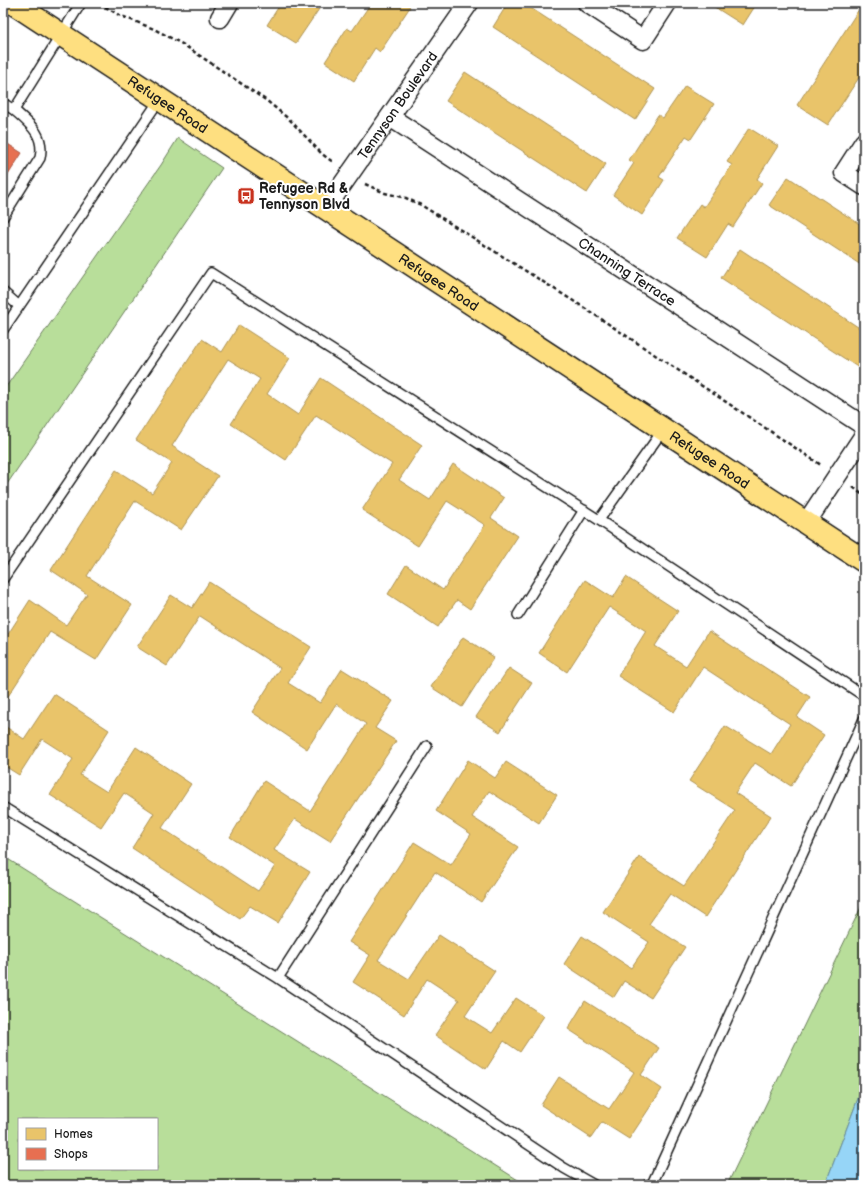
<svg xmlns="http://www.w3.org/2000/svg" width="867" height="1188" viewBox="0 0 867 1188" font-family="'Balsamiq Sans',sans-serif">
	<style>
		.green { fill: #b8de9a; stroke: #6a7d5b; fill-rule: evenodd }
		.water { fill: #96d5f7; stroke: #658b9f }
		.homes { fill: #e9c46a; stroke: #ac9253 }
		.shops { fill: #e76f51; stroke: #aa5641 }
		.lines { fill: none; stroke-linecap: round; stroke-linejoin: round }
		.service-casing { stroke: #1c1c1c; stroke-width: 12 }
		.minor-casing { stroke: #1c1c1c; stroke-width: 21 }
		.primary-casing { stroke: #1c1c1c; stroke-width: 25 }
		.path { stroke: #1c1c1c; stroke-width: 2.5; stroke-dasharray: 4 3; stroke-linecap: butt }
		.service { stroke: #fff; stroke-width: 9 }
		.minor { stroke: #fff; stroke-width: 18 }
		.primary { stroke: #fedf80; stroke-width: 22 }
		.labels { text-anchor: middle; stroke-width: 4; stroke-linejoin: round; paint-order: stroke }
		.street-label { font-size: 14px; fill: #1c1c1c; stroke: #fff }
		.poi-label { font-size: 14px; font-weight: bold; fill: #1c1c1c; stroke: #fff; text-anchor: start }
	</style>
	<rect width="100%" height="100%" fill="#fff"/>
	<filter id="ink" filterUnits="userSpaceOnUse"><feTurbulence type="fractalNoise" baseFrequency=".025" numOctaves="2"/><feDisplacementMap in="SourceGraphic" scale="8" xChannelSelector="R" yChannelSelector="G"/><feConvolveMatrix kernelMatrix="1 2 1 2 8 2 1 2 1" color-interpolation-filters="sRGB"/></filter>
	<g filter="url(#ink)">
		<!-- green -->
		<path class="green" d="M178,138L222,168L3,490V391L161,165Z
			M3,856L526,1185H3ZM19,1119H157V1169H19Z
			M864,901V1083L825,1185H727Z"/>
		<!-- water -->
		<path class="water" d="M864,1083V1185H825Z"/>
		<!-- homes -->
		<path class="homes" d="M281,3H315L314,6L319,9L296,43L267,25Z
			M371,3H405L410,7L380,52L375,48L354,81L325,62L347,28L352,31Z
			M508,3H523L655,89L635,120L493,27Z
			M714,3H757L743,25L713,6Z
			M863,3H864V70L828,125L797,105Z
			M465,72L606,164L587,193L446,101Z
			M685,86L714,104L691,139L686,136L659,177L664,180L642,215L613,195L634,163L629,160L658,115L663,118Z
			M749,128L778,146L757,179L762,183L733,227L728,224L707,257L677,238L700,204L704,207L732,165L727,162Z
			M788,177L864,227V267L769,205Z
			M740,249L864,331V367L862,370L721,278Z
			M239,325L290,358L267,394L298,415L321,378L422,445L399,480L430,500L453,464L504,498L491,518L518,536L470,609L457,600L438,627L388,594L406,565L443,590L485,525L447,501L418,546L362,510L392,464L316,415L286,460L231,424L260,379L228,359L172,446L218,476L181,530L135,501L87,576L132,605L96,660L50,632L3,704V642L30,600L66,625L87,594L51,570L116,470L152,493L172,463L136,440L202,339L222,352Z
			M626,577L678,611L655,646L686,666L709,631L810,697L797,717L824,735L791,786L755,763L735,793L771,816L705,917L670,894L649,924L685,947L651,998L624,981L614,997L564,964L582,936L631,968L649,942L603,912L639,857L684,886L735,810L689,781L725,726L771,754L790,724L703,667L674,712L618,676L646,631L609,607L567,672L539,653L585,580L613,598Z
			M209,582L311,647L288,683L320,703L342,669L393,701L375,728L396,741L330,841L295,819L274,850L310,872L278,923L250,906L240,919L132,848L154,813L124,793L101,827L50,795L73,759L42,739L19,775L3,765V725L24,739L54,694L109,730L80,775L107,792L136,747L191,784L162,828L258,891L275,866L230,837L264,781L310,811L366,724L336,704L307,749L252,712L280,668L200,616L167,666L137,647L171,595L192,608Z
			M463,637L494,657L462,707L431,687Z
			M509,668L532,683L500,732L476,717Z
			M468,760L495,778L506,762L557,795L539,823L489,791L472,817L518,847L481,902L435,872L378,960L409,979L439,935L495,971L465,1016L492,1033L516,998L544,1016L520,1052L504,1041L486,1069L435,1035L459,1000L427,979L404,1015L353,982L370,955L349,942L414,842L451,865L471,834L436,811Z
			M585,1001L659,1048L641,1075L662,1089L629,1139L602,1122L591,1138L541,1105L559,1077L609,1109L634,1072L568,1029Z"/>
		<!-- shops -->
		<path class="shops" d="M3,141L22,153L3,183Z"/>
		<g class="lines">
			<defs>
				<path id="service" d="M3,103L14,110L81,3
					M3,217L40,158C45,135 30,124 14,110
					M3,292L19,306
					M3,330L160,99
					M599,520L663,430
					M3,579L211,273L599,520L864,696
					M518,615L584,510
					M3,807L278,978L564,1168L594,1185
					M278,978L427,746
					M647,1185L652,1184L864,719"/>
				<g id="minor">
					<path d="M587,3L643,40L667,3"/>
					<path d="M220,18L229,3"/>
					<path id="s1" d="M390,117L864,426"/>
					<path d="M864,142L844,173L864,186"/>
					<path id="s2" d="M326,208L469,3"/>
					<path d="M806,523L864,435"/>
				</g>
				<g id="primary">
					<path id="s3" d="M13,3L864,561"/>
				</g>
			</defs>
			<!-- service casing -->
			<use href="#service" class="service-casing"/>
			<!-- minor casing -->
			<use href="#minor" class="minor-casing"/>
			<!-- primary casing -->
			<use href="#primary" class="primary-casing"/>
			<!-- path -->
			<path class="path" d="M99,3L119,15L154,29L184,45L267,101L290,120L322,154L333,162
				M365,184L385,193L406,198L421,205L583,307L821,465
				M853,487L864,496"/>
			<!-- service -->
			<use href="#service" class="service"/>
			<!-- minor -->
			<use href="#minor" class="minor"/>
			<!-- primary -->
			<use href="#primary" class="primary"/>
		</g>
	</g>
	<!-- icons -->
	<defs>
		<symbol id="bus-square" viewBox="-11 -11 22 22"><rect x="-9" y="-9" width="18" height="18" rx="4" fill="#c8321e" stroke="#fff"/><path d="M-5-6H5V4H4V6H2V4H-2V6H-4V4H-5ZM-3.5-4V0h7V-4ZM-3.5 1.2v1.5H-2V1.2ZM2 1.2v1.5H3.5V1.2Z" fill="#fff"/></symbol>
	</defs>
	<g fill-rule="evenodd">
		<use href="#bus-square" x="236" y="186" width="20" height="20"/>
	</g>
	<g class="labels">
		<!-- street labels -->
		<g class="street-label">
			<text dy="5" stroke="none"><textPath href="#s3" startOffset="185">Refugee Road</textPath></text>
			<text dy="5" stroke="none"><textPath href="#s2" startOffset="125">Tennyson Boulevard</textPath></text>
			<text dy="5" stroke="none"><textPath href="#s1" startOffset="283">Channing Terrace</textPath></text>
			<text dy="5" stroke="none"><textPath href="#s3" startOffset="509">Refugee Road</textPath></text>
			<text dy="5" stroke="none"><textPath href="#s3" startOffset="833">Refugee Road</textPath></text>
		</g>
		<!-- poi labels -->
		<g class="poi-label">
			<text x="259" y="193">Refugee Rd &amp;<tspan x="259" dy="16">Tennyson Blvd</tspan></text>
		</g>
	</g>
	<!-- margin -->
	<rect width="867" height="1188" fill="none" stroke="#fff" stroke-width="16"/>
	<rect x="8" y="8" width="851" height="1172" fill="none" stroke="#1c1c1c" stroke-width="1.5" filter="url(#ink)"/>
	<!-- legend -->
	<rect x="18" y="1118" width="140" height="52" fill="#ffffff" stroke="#a4a4a4"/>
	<rect x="26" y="1128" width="20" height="12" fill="#e9c46a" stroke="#a4a4a4"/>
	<text x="54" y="1138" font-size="12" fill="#1c1c1c">Homes</text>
	<rect x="26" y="1148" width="20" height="12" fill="#e76f51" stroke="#a4a4a4"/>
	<text x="54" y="1158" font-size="12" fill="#1c1c1c">Shops</text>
</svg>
